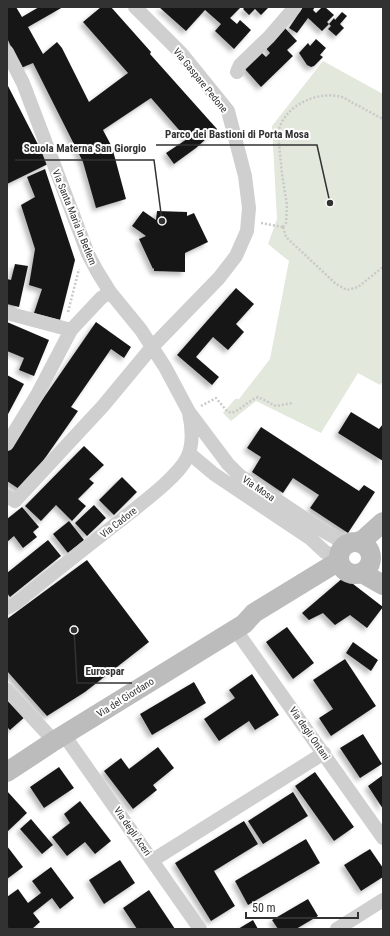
<svg xmlns="http://www.w3.org/2000/svg" width="390" height="936" viewBox="0 0 390 936" font-family="'Roboto Condensed',sans-serif">
	<style>
		.green { fill: #e2e8dc }
		.building { fill: #191919; filter: url(#shadow) }
		.lines { fill: none; stroke-linecap: round; stroke-linejoin: round }
		.path { stroke: #c9c9c9; stroke-width: 2.5; stroke-dasharray: 2 2; stroke-linecap: butt }
		.street { stroke: #cfcfcf; stroke-width: 14 }
		.secondary { stroke: #bcbcbc; stroke-width: 20 }
		.labels { text-anchor: middle; stroke-width: 4; stroke-linejoin: round; paint-order: stroke }
		.street-label { font-size: 10px; fill: #323232; stroke: #fff }
		.leader { fill: none; stroke: #323232; stroke-width: 1.5 }
		.callout-dot { fill: #323232; stroke: #fff; stroke-width: 1.5 }
		.callout-label { font-size: 11px; text-anchor: middle; font-weight: bold; fill: #323232; stroke: #fff; stroke-width: 4; stroke-linejoin: round; paint-order: stroke }
	</style>
	<defs>
		<filter id="shadow"><feDropShadow dx="-3.5" dy="3.5" stdDeviation="2" flood-color="#0004"/></filter>
	</defs>
	<rect width="100%" height="100%" fill="#fff"/>
	<!-- green -->
	<path class="green" d="M323,61L383,94V381L380,385L358,373L321,433L256,401L231,421L223,413L235,399H239L270,359L289,261L268,244L277,219L272,126Z"/>
	<!-- building -->
	<path class="building" d="M7,7H16L22,17L39,7H63L28,27L43,54L57,42L62,48L89,102L128,73L83,22L101,7H111L151,52L150,54L217,129L196,148L174,164L166,153L187,139L151,98L103,130L112,147L126,199L96,208L83,162L33,63L21,68L7,38Z
		M159,7H241L230,18L237,24L240,20L251,30L234,49L215,31L221,24L205,10L186,31Z
		M245,7H269L261,15L255,9L249,15L243,9Z
		M303,7H315L313,10L316,13L322,7H325L334,15L327,22L329,24L322,31L308,18L297,33L289,28Z
		M342,12L347,16L340,24L344,28L336,36L328,29L331,26L329,24L334,18L335,20Z
		M285,28L297,41L287,50L293,56L261,87L244,68L261,52L266,57L270,53L265,47Z
		M316,39L326,48L320,55L323,57L314,66L311,67L307,65L299,53L308,43L310,46Z
		M7,84L48,164L7,184Z
		M45,169L75,260L60,320L34,313L42,289L29,285L35,249L21,205L35,197L27,177Z
		M143,211L156,220L157,211L187,212V216L194,213L208,242L185,253V272L154,271V268L153,269L139,239L146,236L132,226Z
		M15,264L28,266L19,307L7,304V279L11,280Z
		M236,288L254,304L236,324L244,332L228,350L213,337L196,357L219,377L212,385L177,355Z
		M7,322L49,340L34,376L19,370L24,358L7,351Z
		M96,322L131,347L124,358L111,349L71,407L78,411L22,491L7,481V451Z
		M7,375L24,384L7,416Z
		M351,412L379,429L383,424V461L338,433Z
		M261,427L359,491L364,485L375,492L348,533L310,508L319,495L293,478L283,493L252,472L261,457L247,448Z
		M84,446L104,465L89,479L94,483L78,499L86,506L72,521L56,505L41,521L25,506Z
		M122,477L137,492L114,515L99,500Z
		M94,505L106,518L87,536L75,523Z
		M22,507L39,527L33,532L37,537L23,548L14,536L7,542V519Z
		M69,521L84,540L68,553L53,534Z
		M48,540L61,556L10,597L7,593V573Z
		M87,560L149,642L85,692L47,716L7,671V619Z
		M344,577L383,607L367,628L350,615L335,625L323,613L309,620L302,613Z
		M287,627L314,663L293,679L266,642Z
		M353,642L378,660L371,671L346,653Z
		M345,659L376,706L331,736L319,718L333,709L313,680Z
		M252,674L279,715L255,730L249,721L219,741L204,719L235,698L229,690Z
		M194,682L206,703L152,735L140,714Z
		M7,696L26,716L10,730L7,727Z
		M363,734L382,764L360,778L340,748Z
		M158,747L174,768L153,785L157,790L133,809L104,771L121,758L129,769Z
		M59,767L74,788L44,808L30,787Z
		M315,772L354,827L334,841L295,786Z
		M383,775V809L368,786Z
		M7,791L27,813L7,832Z
		M293,792L308,816L263,844L248,821Z
		M80,801L111,841L95,854L85,842L67,856L52,837L70,823L64,814Z
		M31,819L53,845L42,854L20,829Z
		M244,821L258,844L214,871L235,906L211,921L175,863Z
		M306,839L320,863L248,905L235,881Z
		M7,846L23,867L7,879Z
		M370,849L383,868V877L361,891L344,865Z
		M120,860L135,883L104,904L89,880Z
		M51,867L74,898L60,909L52,898L33,913L40,922L32,929H9L7,926V897L18,889L28,903L41,893L32,881Z
		M149,890L175,929H137L123,908Z
		M308,899L318,916L296,929H278L272,920Z
		M253,920L258,929H238Z"/>
	<g class="lines">
		<!-- path -->
		<path class="path" d="M261,223L283,227
			M283,227L286,223L287,205L282,174L278,133C283,106 317,90 342,97C346,98 349,101 353,103C363,108 373,114 383,119
			M283,227L286,237L336,284L347,290L358,287L383,267
			M68,312L79,269
			M201,406L216,398L226,410L231,413C241,410 248,401 258,397L276,406L292,403"/>
		<!-- street -->
		<path class="street" d="M7,52L23,83L88,254L97,271L110,292L141,330L165,367L189,412L228,464L239,475L325,532L346,544
			M237,72L240,65L269,37L295,7
			M7,313L71,330
			M7,444L37,395L71,330L101,298L110,292
			M189,453L214,474L311,539L325,552L339,558
			M7,496L15,501L103,406L152,347L219,278L236,256L247,231L249,208L245,176L228,111L181,53L135,7
			M7,608L16,603C51,575 86,547 121,520C139,505 177,478 187,458C194,444 192,427 189,413
			M235,629L383,838
			M7,690L54,741
			M64,735L200,929
			M153,860L324,753
			M337,929L383,900"/>
		<!-- secondary -->
		<path class="secondary" d="M339 558a16 16 0 1 1 32 0a16 16 0 1 1-32 0Z
			M356,542L363,540L383,522
			M362,573L383,585
			M7,772L54,741L244,624L254,613L339,561"/>
	</g>
	<g class="labels">
		<!-- street labels -->
		<g class="street-label">
			<text transform="translate(201 80) rotate(51)" y="4">Via Gaspare Pedone</text>
			<text transform="translate(75 217) rotate(68)" y="4">Via Santa Maria in Betlem</text>
			<text transform="translate(259 488) rotate(34)" y="4">Via Mosa</text>
			<text transform="translate(118 522) rotate(-38)" y="4">Via Cadore</text>
			<text transform="translate(125 697) rotate(-32)" y="4">Via del Giordano</text>
			<text transform="translate(310 733) rotate(55)" y="4">Via degli Ontani</text>
			<text transform="translate(133 831) rotate(55)" y="4">Via degli Aceri</text>
		</g>
	</g>
	<!-- callouts -->
	<path class="leader" d="M330 203L317 145H156M162 221L154 160H15M74 630L77 683H132"/>
	<g class="callout-dot">
		<circle cx="330" cy="203" r="4"/>
		<circle cx="162" cy="221" r="4"/>
		<circle cx="74" cy="630" r="4"/>
	</g>
	<g class="callout-label">
		<text x="237" y="138">Parco dei Bastioni di Porta Mosa</text>
		<text x="85" y="152">Scuola Materna San Giorgio</text>
		<text x="105" y="675">Eurospar</text>
	</g>
	<!-- border -->
	<rect width="390" height="936" fill="none" stroke="#323232" stroke-width="16"/>
	<!-- scale -->
	<path d="M246 912v6h112v-6" fill="none" stroke="#323232" stroke-width="2"/>
	<text x="252" y="912" font-size="12" fill="#323232" stroke="#ffffff" stroke-width="3" paint-order="stroke">50 m</text>
</svg>
